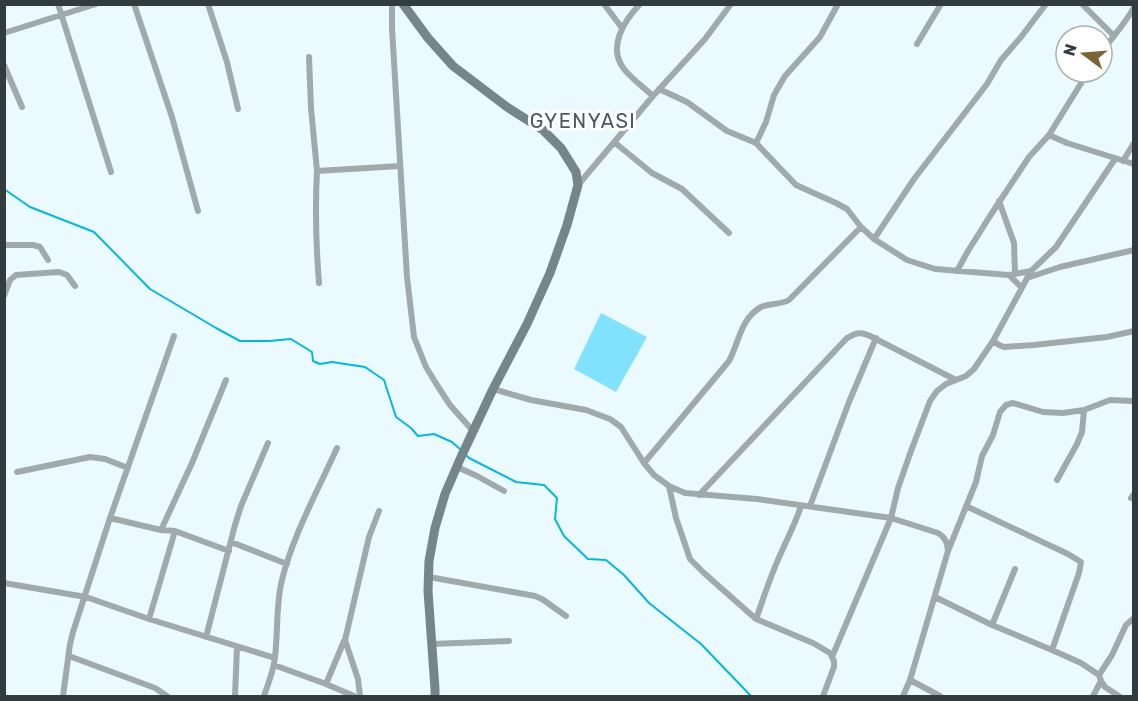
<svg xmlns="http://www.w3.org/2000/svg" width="1138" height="701" viewBox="0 0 1138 701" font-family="Rubik,sans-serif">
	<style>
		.green { fill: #82e2fc }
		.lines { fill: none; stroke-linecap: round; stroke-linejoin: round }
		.stream { stroke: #03b8da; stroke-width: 2 }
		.street { stroke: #a0aaad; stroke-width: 6 }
		.secondary { stroke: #76858a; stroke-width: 9 }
		.labels { text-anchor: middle; stroke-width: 6; stroke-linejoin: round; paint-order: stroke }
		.quarter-label { font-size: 20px; letter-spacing: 1.5px; fill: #455b61; stroke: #fff }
	</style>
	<rect width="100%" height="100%" fill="#ebfaff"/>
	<!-- green -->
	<path class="green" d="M601,313L647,337L616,392L574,369Z"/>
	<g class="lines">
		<!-- stream -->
		<path class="stream" d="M4,189L30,207L94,232L150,289L216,328L240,341H269L291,339L312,352L313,361L320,364L332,362L365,367L384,380L396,417L411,428L418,436L434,434L452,442L461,450
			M465,454L469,458L516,482L544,485L557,498L555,519L564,536L588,559L606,560L624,575L649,603L701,644L751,696"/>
		<!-- street -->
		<path class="street" d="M58,4L111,172
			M134,4L172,117L198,211
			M208,4L227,62L238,109
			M392,4V28L407,277L414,337L426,367L437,385L450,405L473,431
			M604,4L622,28
			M640,4C624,21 607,47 624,69C632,79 643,87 653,96
			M838,4L820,37L785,76L774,95L766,122L756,143L796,185L836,203L847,209L861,227L874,239L907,260L935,269L1009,275L1031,271
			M1082,4L1113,35
			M4,33L96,4
			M917,44L941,4
			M1102,52C1112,37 1126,23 1134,7
			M309,57L311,108L317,171
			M4,65L22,107
			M659,89L687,102L727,131L756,143
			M1049,135L1067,143L1134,164
			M614,142L652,173L682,189L729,233
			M1123,161L1134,143
			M578,185L653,96L705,39L731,4
			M999,201L1014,243L1015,274
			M874,239L914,179L987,84L1001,60L1021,37L1046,4
			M4,245H33L40,247L48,260
			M957,271L968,251L990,216L1029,157L1049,135L1088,72
			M1009,275L1021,287
			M1027,278L1060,267L1134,250
			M319,283C316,245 315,208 317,171L400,166
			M4,296L10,280L16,275L59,272L67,275L75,286
			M993,341L999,345L1004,347L1034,345L1107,337L1134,331
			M493,389L531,400L586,410L610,419L621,427L644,463L654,475L669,486L685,493L757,499L891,518L938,533C945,537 947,542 948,551
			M644,463L729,361C739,342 741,318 761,307C770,303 780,305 789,300L861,227
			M457,467L477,476L504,491
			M17,472L90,457L105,459L128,468
			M1057,480L1077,444L1082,432L1084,410
			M669,486L676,518L690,559L704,573L756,619L813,643L830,653L834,661V667L823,696
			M699,495L847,338C855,334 859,331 868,335L956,380
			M1131,498L1134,494
			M810,506L849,402L876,338
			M966,506L1068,554L1081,562L1079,573L1052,650
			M110,518L161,530L175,531L229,551
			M161,530L192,463L226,380
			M231,542L287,564
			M429,577L535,596L542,599L566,616
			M4,583L86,597L149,619L275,658
			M935,597L992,625L1052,650L1081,663L1099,675L1101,681L1105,687L1119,696
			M149,619L175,531
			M756,619C764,597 771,574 781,553C788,537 796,522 801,506
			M992,625L1015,569
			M206,637L235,525L241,506L268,443
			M432,644L509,641
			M69,656L155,688L167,696
			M832,657L891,518L898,488L911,451L930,401L937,391L946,384L966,376L974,369L993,341L1031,271L1056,247L1115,159
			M274,665L326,684L354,696
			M1099,675L1112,655L1126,625L1134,618
			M910,680L940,696
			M326,684L344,641
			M63,696L70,644L73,632L110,518L174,336
			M235,696L237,647
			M264,696C268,684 274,670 275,657C278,632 276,608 281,584C291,539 318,490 337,448
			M360,696L358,679L345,640L369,537L379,511
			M903,696L910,680L948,551L976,482L982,456L993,435L1000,412L1006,405L1013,403L1043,412L1063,413L1084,410L1110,400L1134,401
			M1093,696L1101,681"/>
		<!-- secondary -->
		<path class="secondary" d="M403,4L428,38L453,66L507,107L543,130L561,148L576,172L578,185L567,225L550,273L527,324L493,389L461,457L445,494L435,528L429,561L428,591L435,689V696"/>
	</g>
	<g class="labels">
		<!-- quarter labels -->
		<g class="quarter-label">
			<text x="583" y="128">GYENYASI</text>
		</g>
	</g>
	<!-- border -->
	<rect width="1138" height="701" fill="none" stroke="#323c3e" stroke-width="12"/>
	<!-- north arrow -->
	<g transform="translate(1084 54) rotate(286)"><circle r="28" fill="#ffffff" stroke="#adb1b2" stroke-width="1.5"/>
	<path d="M0-4.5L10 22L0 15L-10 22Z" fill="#7b6535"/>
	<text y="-9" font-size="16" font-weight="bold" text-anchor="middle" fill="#323c3e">N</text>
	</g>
</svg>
